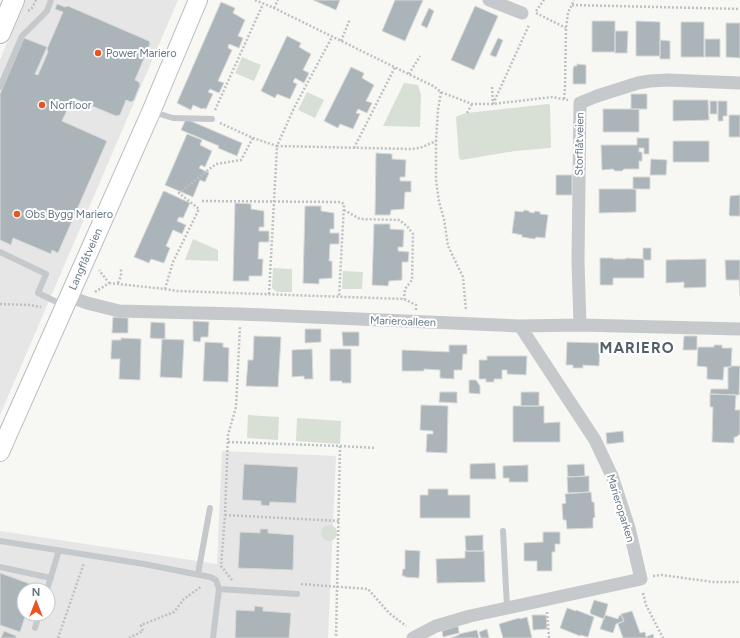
<svg xmlns="http://www.w3.org/2000/svg" width="740" height="638" viewBox="0 0 740 638" font-family="Figtree,sans-serif">
	<style>
		.built { fill: #e5e6e5; fill-rule: evenodd }
		.green { fill: #d8dfd5 }
		.building { fill: #abb4b9; stroke: #d9d9d6 }
		.lines { fill: none; stroke-linecap: round; stroke-linejoin: round }
		.secondary-casing { stroke: #b7bcc1; stroke-width: 20 }
		.primary-casing { stroke: #b8bcc0; stroke-width: 22 }
		.path { stroke: #bec1c3; stroke-width: 2.5; stroke-dasharray: 2 2; stroke-linecap: butt }
		.lane { stroke: #c5c9cc; stroke-width: 6 }
		.street { stroke: #c5c9cc; stroke-width: 13 }
		.secondary { stroke: #fff; stroke-width: 18 }
		.primary { stroke: #fff; stroke-width: 20 }
		.poi-dot { fill: #eb5420; stroke: #fff; stroke-width: 1.5 }
		.labels { text-anchor: middle; stroke-width: 4; stroke-linejoin: round; paint-order: stroke }
		.poi-label { font-size: 11px; fill: #657786; stroke: #fff; text-anchor: start }
		.street-label { font-size: 11px; fill: #657786; stroke: #fff }
		.district-label { font-size: 15px; font-weight: bold; letter-spacing: 1px; fill: #53606b; stroke: #fff }
	</style>
	<rect width="100%" height="100%" fill="#f7f7f4"/>
	<!-- built -->
	<path class="built" d="M24,0H178L0,415V60Z
		M222,451L336,456L328,638H0V531L217,564ZM24,590H48V614H24Z"/>
	<!-- green -->
	<path class="green" d="M242,57L261,65L254,81L235,73Z
		M404,83L418,85L421,95L420,127L383,126Z
		M307,92L324,100L315,118L298,110Z
		M548,104L550,105L551,147L550,148L515,151L461,160L459,158L456,118L457,116L467,113Z
		M193,239L218,250V261L185,260Z
		M273,268L292,269V292H277L272,288Z
		M343,271L363,272L362,289H342Z
		M248,415L279,417L278,440L247,438Z
		M297,418L341,421L340,444L296,441Z
		M321 533a8 8 0 1 1 16 0a8 8 0 1 1-16 0Z"/>
	<!-- building -->
	<path class="building" d="M313,0H340L336,10Z
		M395,0H423L405,41L382,31Z
		M221,2L235,8L233,13L245,20L238,36L243,38L239,48L229,44L228,48L232,50L218,81L224,83L219,93L210,89L208,92L213,94L206,109L203,108L202,109L193,105L191,110L177,103Z
		M57,4L65,7L68,6L149,41L150,44L135,80L139,82L140,85L134,100L131,102L126,100L120,115L116,116L73,98L62,121L107,141L58,253L52,250L51,254L13,238L11,245L0,240V94L24,38L47,47L35,74L38,75L48,52L47,49L63,12L55,9Z
		M475,6L498,16L474,70L451,60Z
		M429,8L434,11L427,28L421,25Z
		M592,21H615V52H592Z
		M636,21L660,22V56H636Z
		M681,22H704V57H681Z
		M726,23H740V58L726,57Z
		M615,31H628L627,53H615Z
		M287,36L301,43L299,47L311,54L303,70L309,73L304,83L295,78L293,82L297,84L290,99L277,94L275,98L261,91Z
		M498,38L503,40L496,57L490,55Z
		M705,39H720V57H705Z
		M660,40L670,41V59H660Z
		M577,64L586,65V84H573V69L574,66H577Z
		M351,67L364,73L362,78L374,85L366,101L372,103L367,113L358,109L356,113L360,114L353,129L340,124L338,128L324,121Z
		M631,94H647V109H631Z
		M673,100H708L709,120L673,121Z
		M710,101H717V114H710Z
		M718,101H727V116H723V121H718Z
		M603,109H639V132H603Z
		M729,115H740V137H729Z
		M186,119L242,143L237,156L218,148L219,146L181,130Z
		M187,134L202,140L200,145L212,151L205,167L201,165L199,168L209,173L205,182L200,180L193,197L165,185Z
		M637,138H649V154H644V148H639V152H642V161H639V169H624L622,171H615L613,169L602,170L601,145H637Z
		M673,141H709V162H673Z
		M376,153L392,154V159L406,160L405,177H400V181H411V192H405L404,209L391,210L390,215H375Z
		M651,159L667,160L666,175H650Z
		M556,175H572V195H556Z
		M633,177H650V189H633Z
		M599,189H636V212L599,213Z
		M164,191L190,203L183,218L179,217L177,221L186,225L182,234L173,230L166,246L170,248L164,263L151,259L149,263L134,257L163,192Z
		M740,195V216H730L729,215L730,196Z
		M235,203L251,204V209L264,211V227H259V231H269V242H259L258,259H263L262,276H249V281H233Z
		M305,206H321V211L334,213V229H330V233H339V244H330L329,261H332V278L319,279V284L303,283Z
		M524,210L529,211V212L534,213L535,211L540,212V214L548,215L545,238L536,237L535,239L522,237V235L512,233L515,211L523,212Z
		M374,224H390V229L404,230L403,247H398V251L409,252L408,262H402V280L389,281L388,286L372,285Z
		M643,248H651V260H644L643,259Z
		M600,258H613V259H626V258L644,259V278H613V285H600Z
		M706,259V287L684,288V282L666,283V260Z
		M725,260H740V296L739,280H726Z
		M113,317L128,318V333H112Z
		M193,321L209,322L208,337H201L200,342L193,341Z
		M151,322L165,323V339L150,338Z
		M305,329H321V342L305,343Z
		M342,332H359V346H343Z
		M254,336L281,337L278,387L246,386L248,360H253Z
		M684,336H697V350H683Z
		M121,338L141,339L140,380L119,379L120,359H111V353L112,340H121Z
		M162,339L184,340L182,378L160,377Z
		M205,342L223,343V347L229,348L228,382L203,381Z
		M567,342L600,343L599,366L583,365V368H573V365H566Z
		M449,345H467V354H463L462,370H454V379L440,378V370L424,369V371H402V350L449,352Z
		M714,345H722V348H732L731,367H724L723,380L707,379V367L697,366L698,347H714Z
		M312,349L313,379H304V376L292,377V350Z
		M330,349H351V383H342V381H330Z
		M487,356H527L526,375L507,374V370H502V379H494V382H486V379H479V360H487Z
		M731,366H740L739,395L710,394L711,389H728V367H731Z
		M469,380H476L480,386V394L469,393Z
		M440,392H457V403L439,402Z
		M521,392H539V406H521Z
		M710,394L736,395L735,410H740V434L736,437H734V443L712,442L713,407H710Z
		M421,405L448,406L447,453L426,452L427,434H433V431L420,430Z
		M513,406H544V423L560,422V442H513Z
		M623,431L624,442L607,444L606,433Z
		M495,463L496,479H470V464Z
		M244,464L298,467L296,503L270,502L269,506L261,505V501L242,500Z
		M584,464L585,476L568,477L567,465Z
		M528,465V482H509V478H503V466Z
		M589,476V492L568,493L567,477Z
		M428,489H448V495H470V518H420V495H428Z
		M591,492L592,502H594L595,517L593,518V528L567,529L566,520H563L562,504L566,503L565,494Z
		M260,529H268V533L294,535L293,570L238,568L240,532L260,533Z
		M543,532H560V544H555V552H552V571H537V561H524V543L543,542Z
		M483,535V551H466L465,536Z
		M405,550L420,551L419,578L405,577V576H402L403,569H405Z
		M465,551H484L485,582L437,583L436,559L465,558Z
		M0,573L36,586L34,590H24V614H26L20,632L0,625Z
		M594,600L608,604L604,619L591,614L590,612Z
		M255,606L263,607V611L291,613L289,638H235L236,610L254,611Z
		M567,608L576,611V610L594,617L588,637L580,635V636L560,628Z
		M632,611L640,633L645,632L646,637L653,634L654,638H623L618,624L624,621L621,614Z
		M532,615H546L547,629L533,630Z
		M605,615L618,619L619,616L621,615L624,621L616,624L613,633L600,629Z
		M527,617L532,638H503L499,624L519,618L520,619Z
		M458,626L459,633L443,637L442,631Z
		M487,629L489,638H481L479,632Z
		M477,630L479,638H450L459,635V634Z
		M4,631L16,636V638H1Z"/>
	<g class="lines">
		<defs>
			<path id="secondary" d="M0,452L151,112L198,0"/>
			<path id="primary" d="M0,33L14,0"/>
		</defs>
		<!-- secondary casing -->
		<use href="#secondary" class="secondary-casing"/>
		<!-- primary casing -->
		<use href="#primary" class="primary-casing"/>
		<!-- path -->
		<path class="path" d="M255,0L274,8L433,86L441,92L472,104H493L552,97L568,100
			M572,5L740,9
			M274,8L278,0
			M28,11L32,8L36,0
			M536,11L544,0
			M536,13L566,28
			M341,41L350,19
			M409,74L420,56
			M492,87L493,104
			M441,92L438,110L436,141V180L439,202L444,219L448,246L463,277L466,311
			M564,99L565,87L566,28L568,13L574,0
			M493,104L529,25
			M215,110L263,4
			M467,113L472,104
			M220,123L253,138L277,146L294,108L332,37
			M354,148L395,67
			M202,201L341,202L344,204L339,297
			M344,210L360,219L399,220L407,226L413,234L412,280L405,289L404,299
			M109,283L165,289L177,291L404,299L416,305V310
			M118,283L121,276V269
			M165,289L173,262L199,209L179,193L216,164L241,160L253,138
			M95,292L109,283L99,270
			M269,294L277,146L409,149L420,148L436,141
			M0,304L30,305L41,307
			M228,442L340,446L336,638
			M340,446L376,448
			M225,515L339,521
			M653,576L662,575L713,582H740
			M232,580L221,566L225,515L228,435L236,407L240,326
			M301,584L368,589L389,613L406,626
			M643,593L646,605L663,638
			M547,612L549,638
			M58,638L84,563
			M129,638L143,631L141,625L174,612L184,599L202,586"/>
		<!-- lane -->
		<path class="lane" d="M0,87L22,36L47,11L51,0
			M153,112L173,118L212,119
			M0,252L46,274L38,293L63,305
			M503,531L507,607
			M0,541L144,564L210,577L216,580L219,589L297,594
			M0,567L51,578
			M198,574L210,508
			M47,590L59,550
			M35,628L39,614
			M213,638L219,589"/>
		<!-- street -->
		<path class="street" d="M489,0L522,13
			M68,296L87,303L119,311L240,314L520,326L580,325L740,329
			M580,325L578,262L580,103L597,96L638,83L650,81L668,80L740,83
			M413,638L436,626L470,616L641,579L629,528L612,476L595,440L520,326"/>
		<!-- secondary -->
		<use href="#secondary" class="secondary"/>
		<!-- primary -->
		<use href="#primary" class="primary"/>
	</g>
	<!-- markers -->
	<g class="poi-dot">
		<circle cx="98" cy="53" r="4"/>
		<circle cx="42" cy="105" r="4"/>
		<circle cx="17" cy="214" r="4"/>
	</g>
	<g class="labels">
		<!-- poi labels -->
		<g class="poi-label">
			<text x="106" y="57">Power Mariero</text>
			<text x="50" y="109">Norfloor</text>
			<text x="25" y="218">Obs Bygg Mariero</text>
		</g>
		<!-- street labels -->
		<g class="street-label">
			<text transform="translate(579 144) rotate(-89)" y="4">Storflåtveien</text>
			<text transform="translate(85 259) rotate(-66)" y="4">Langflåtveien</text>
			<text transform="translate(403 321) rotate(2)" y="4">Marieroalleen</text>
			<text transform="translate(621 508) rotate(73)" y="4">Marieroparken</text>
		</g>
		<!-- district labels -->
		<g class="district-label">
			<text x="637" y="353">MARIERO</text>
		</g>
	</g>
	<!-- north arrow -->
	<g transform="translate(36 602)"><circle r="19" fill="#ffffff" stroke="#c1c9cf"/>
	<path d="M0-3L7 15L0 10L-7 15Z" fill="#eb5420"/>
	<text y="-6" font-size="11" font-weight="bold" text-anchor="middle" fill="#657786">N</text>
	</g>
</svg>
